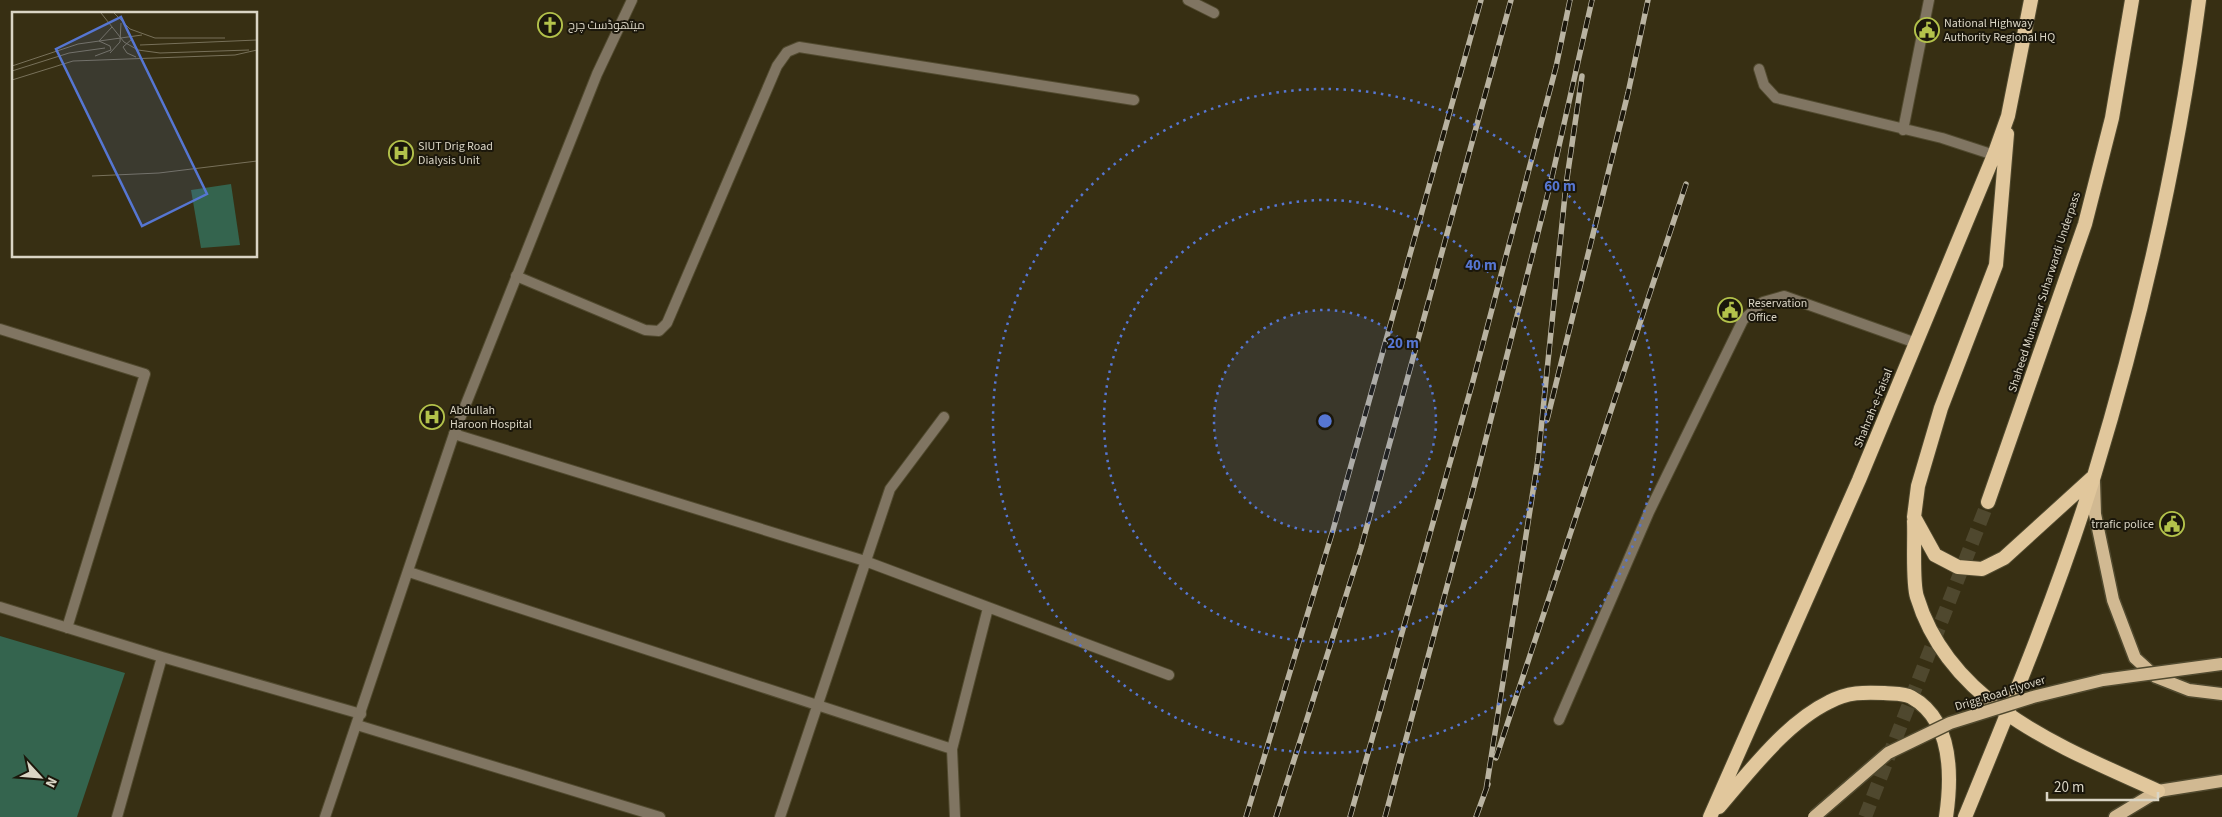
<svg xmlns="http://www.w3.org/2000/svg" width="2222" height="817" viewBox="0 0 2222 817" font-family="'Source Sans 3',Cairo,sans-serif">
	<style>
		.park { fill: #34644e }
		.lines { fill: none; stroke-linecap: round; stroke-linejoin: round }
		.trunk-tunnel { stroke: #4f482e; stroke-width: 14; stroke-dasharray: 14 7; stroke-linecap: butt }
		.service-casing { stroke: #514a2f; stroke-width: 12 }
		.minor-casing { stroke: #514a2f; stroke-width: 12 }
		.tertiary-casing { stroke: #514a2f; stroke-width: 12 }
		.primary-casing { stroke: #514a2f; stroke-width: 15 }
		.trunk-casing { stroke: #514a2f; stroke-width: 16 }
		.service { stroke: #807562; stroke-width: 10 }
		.minor { stroke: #807562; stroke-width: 10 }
		.tertiary { stroke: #807562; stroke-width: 10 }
		.primary { stroke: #d1b992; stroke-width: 12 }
		.trunk { stroke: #e1c79c; stroke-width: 14 }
		.rail-casing { stroke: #b9b3a1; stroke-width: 5.5 }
		.rail { stroke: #1b170b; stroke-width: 4; stroke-dasharray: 11; stroke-linecap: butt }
		.primary-bridge-casing { stroke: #514a2f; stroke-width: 15; stroke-linecap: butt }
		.primary-bridge { stroke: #d1b992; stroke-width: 12 }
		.ring { fill: none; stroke: #5676d2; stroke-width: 2.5; stroke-dasharray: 2.5 5 }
		.labels { text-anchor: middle; stroke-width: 4; stroke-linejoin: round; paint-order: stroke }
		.poi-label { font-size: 12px; fill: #dad5c5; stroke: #1b170b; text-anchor: start }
		.street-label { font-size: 12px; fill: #dad5c5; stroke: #1b170b }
		.inset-road { fill: none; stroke: #78715a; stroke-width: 1 }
		.view { fill: #5676d2; fill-opacity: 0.15; stroke: #5676d2; stroke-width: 2.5 }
		.inset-edge { fill: none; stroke: #dad5c5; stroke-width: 2.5 }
		.centre { fill: #5676d2; stroke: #1b170b; stroke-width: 2.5 }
		.ring-label { font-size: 15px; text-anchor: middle; font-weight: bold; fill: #5676d2; stroke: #1b170b; stroke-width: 4; stroke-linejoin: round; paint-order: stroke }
	</style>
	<rect width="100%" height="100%" fill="#372f13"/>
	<!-- park -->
	<path class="park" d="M0,636L125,673L77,817H0Z"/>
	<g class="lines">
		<!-- trunk-tunnel -->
		<path class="trunk-tunnel" d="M1865,817L1988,502"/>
		<defs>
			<path id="service" d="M1759,69L1764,85L1776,98L1942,138L1994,155
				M1903,130L1929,0
				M1559,720L1649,512L1743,320L1763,302L1784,296L1916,343"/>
			<path id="minor" d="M1188,0L1214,13
				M516,276L645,330L659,331L667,323L777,66L787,52L799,47L1134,100
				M0,329L145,374L67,628
				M454,434L865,561L1169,675
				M409,572L952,749L955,817
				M0,607L162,657L361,714
				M357,725L660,817
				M952,749L988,608
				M117,817L162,657
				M780,817L890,489L944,417"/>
			<path id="tertiary" d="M325,817L454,434L597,74L632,0"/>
			<path id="primary" d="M2094,482L2095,514L2113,600L2135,658L2156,677L2189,690L2222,694
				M2115,817L2158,791L2222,781"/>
			<path id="trunk" d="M2007,134L1996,265L1941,408L1918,486L1914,517L1935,555L1958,567L1982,569L2004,558L2092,478
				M1988,502L2085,224L2112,118L2132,0
				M1914,521C1915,539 1912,582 1917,597C1950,706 2064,748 2158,791
				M1719,807C1750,771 1786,723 1829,702C1848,692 1864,692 1884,693C1892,694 1904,693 1911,697C1953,720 1952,776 1946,817
				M1710,817L1859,480L1994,155L2008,116L2031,0
				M1965,817C2011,705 2058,592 2094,476C2141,321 2178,161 2199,0"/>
		</defs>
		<!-- service casing -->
		<use href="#service" class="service-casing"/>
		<!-- minor casing -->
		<use href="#minor" class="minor-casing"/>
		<!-- tertiary casing -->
		<use href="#tertiary" class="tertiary-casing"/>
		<!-- primary casing -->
		<use href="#primary" class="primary-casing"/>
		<!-- trunk casing -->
		<use href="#trunk" class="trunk-casing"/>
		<!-- service -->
		<use href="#service" class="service"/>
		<!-- minor -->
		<use href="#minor" class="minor"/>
		<!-- tertiary -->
		<use href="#tertiary" class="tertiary"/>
		<!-- primary -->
		<use href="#primary" class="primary"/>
		<!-- trunk -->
		<use href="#trunk" class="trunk"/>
		<defs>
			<path id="rail" d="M1547,420L1628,93L1648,0
				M1496,758L1686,184
				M1486,790L1538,459L1566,185L1582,76
				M1246,817L1333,530L1481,0
				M1276,817L1361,548L1511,0
				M1350,817L1473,381L1556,67L1570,0
				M1385,817L1474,486L1552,177L1592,0
				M1476,817L1488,784"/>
		</defs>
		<!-- rail casing -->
		<use href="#rail" class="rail-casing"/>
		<!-- rail -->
		<use href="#rail" class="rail"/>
		<defs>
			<path id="primary-bridge" d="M1814,817L1888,753L1950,723L2033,697L2103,680L2222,664"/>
		</defs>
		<!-- primary-bridge casing -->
		<use href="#primary-bridge" class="primary-bridge-casing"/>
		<!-- primary-bridge -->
		<use href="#primary-bridge" class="primary-bridge"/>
	</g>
	<!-- distance rings -->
	<circle cx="1325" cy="421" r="111" fill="#5676d2" fill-opacity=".12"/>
	<g class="ring">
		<circle cx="1325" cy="421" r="111"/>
		<circle cx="1325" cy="421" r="221"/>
		<circle cx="1325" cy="421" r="332"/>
	</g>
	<!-- icons -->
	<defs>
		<symbol id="church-ring" viewBox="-11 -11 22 22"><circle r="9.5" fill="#1b170b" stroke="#b3c24b" stroke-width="1.5"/><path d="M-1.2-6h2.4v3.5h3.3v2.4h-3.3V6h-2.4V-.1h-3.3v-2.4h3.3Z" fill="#b3c24b"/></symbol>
		<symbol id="civic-ring" viewBox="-11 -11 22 22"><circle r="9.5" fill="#1b170b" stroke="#b3c24b" stroke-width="1.5"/><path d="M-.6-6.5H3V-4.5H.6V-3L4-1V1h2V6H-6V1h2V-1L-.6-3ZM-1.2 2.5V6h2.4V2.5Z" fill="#b3c24b"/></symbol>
		<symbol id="hospital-ring" viewBox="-11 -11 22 22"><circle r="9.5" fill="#1b170b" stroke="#b3c24b" stroke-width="1.5"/><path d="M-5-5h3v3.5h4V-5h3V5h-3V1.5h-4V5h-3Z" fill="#b3c24b"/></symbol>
	</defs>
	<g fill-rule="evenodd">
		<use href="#church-ring" x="536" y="11" width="28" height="28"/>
		<use href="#civic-ring" x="1913" y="16" width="28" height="28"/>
		<use href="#hospital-ring" x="387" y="139" width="28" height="28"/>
		<use href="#civic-ring" x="1716" y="296" width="28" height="28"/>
		<use href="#hospital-ring" x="418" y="403" width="28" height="28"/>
		<use href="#civic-ring" x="2158" y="510" width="28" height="28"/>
	</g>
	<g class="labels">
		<!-- poi labels -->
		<g class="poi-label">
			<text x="1944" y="27">National Highway<tspan x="1944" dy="14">Authority Regional HQ</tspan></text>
			<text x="568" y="29">میتھوڈسٹ چرچ</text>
			<text x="418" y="150">SIUT Drig Road<tspan x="418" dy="14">Dialysis Unit</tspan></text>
			<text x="1748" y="307">Reservation<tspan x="1748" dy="14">Office</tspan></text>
			<text x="450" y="414">Abdullah<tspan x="450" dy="14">Haroon Hospital</tspan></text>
			<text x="2154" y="528" text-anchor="end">trrafic police</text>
		</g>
		<!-- street labels -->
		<g class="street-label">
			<text transform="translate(2044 292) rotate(-72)" y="4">Shaheed Munawar Suharwardi Underpass</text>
			<text transform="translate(1873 408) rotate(-68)" y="4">Shahrah-e-Faisal</text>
			<text transform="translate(2000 693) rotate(-17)" y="4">Drigg Road Flyover</text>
		</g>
	</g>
	<!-- overview -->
	<g transform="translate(12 12)">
		<rect width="245" height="245" fill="#372f13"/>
		<path d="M219,172L228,233L189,236L179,178Z" fill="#34644e"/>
		<path class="inset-road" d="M89,1L112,30L126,38L148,41L237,38M102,1L118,17L143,26H213M120,27L111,35L115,41L124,45M87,29L100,15M128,33L245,28M98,41L108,30L109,11M83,44L99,38L98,34L87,29M0,54L66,32L130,23M0,59L57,41L93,36M0,68L61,49L223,43L245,38M80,164L147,161L245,149"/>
		<path class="view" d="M109,5L195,182L130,214L44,37Z"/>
		<rect width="245" height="245" class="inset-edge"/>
	</g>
	<circle cx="1325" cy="421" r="8" class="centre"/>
	<g class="ring-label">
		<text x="1560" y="191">60 m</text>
		<text x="1481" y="270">40 m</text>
		<text x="1403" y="348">20 m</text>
	</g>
	<!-- north arrow -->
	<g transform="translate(40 777) rotate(116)" stroke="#1b170b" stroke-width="4" paint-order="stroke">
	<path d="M0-4L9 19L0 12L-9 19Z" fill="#dad5c5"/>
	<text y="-8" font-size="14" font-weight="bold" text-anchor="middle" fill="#dad5c5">N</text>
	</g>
	<!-- scale -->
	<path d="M2047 792v8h111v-8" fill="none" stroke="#dad5c5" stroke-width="2.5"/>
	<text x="2054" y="792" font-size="15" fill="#dad5c5" stroke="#1b170b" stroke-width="4" paint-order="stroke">20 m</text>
</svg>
